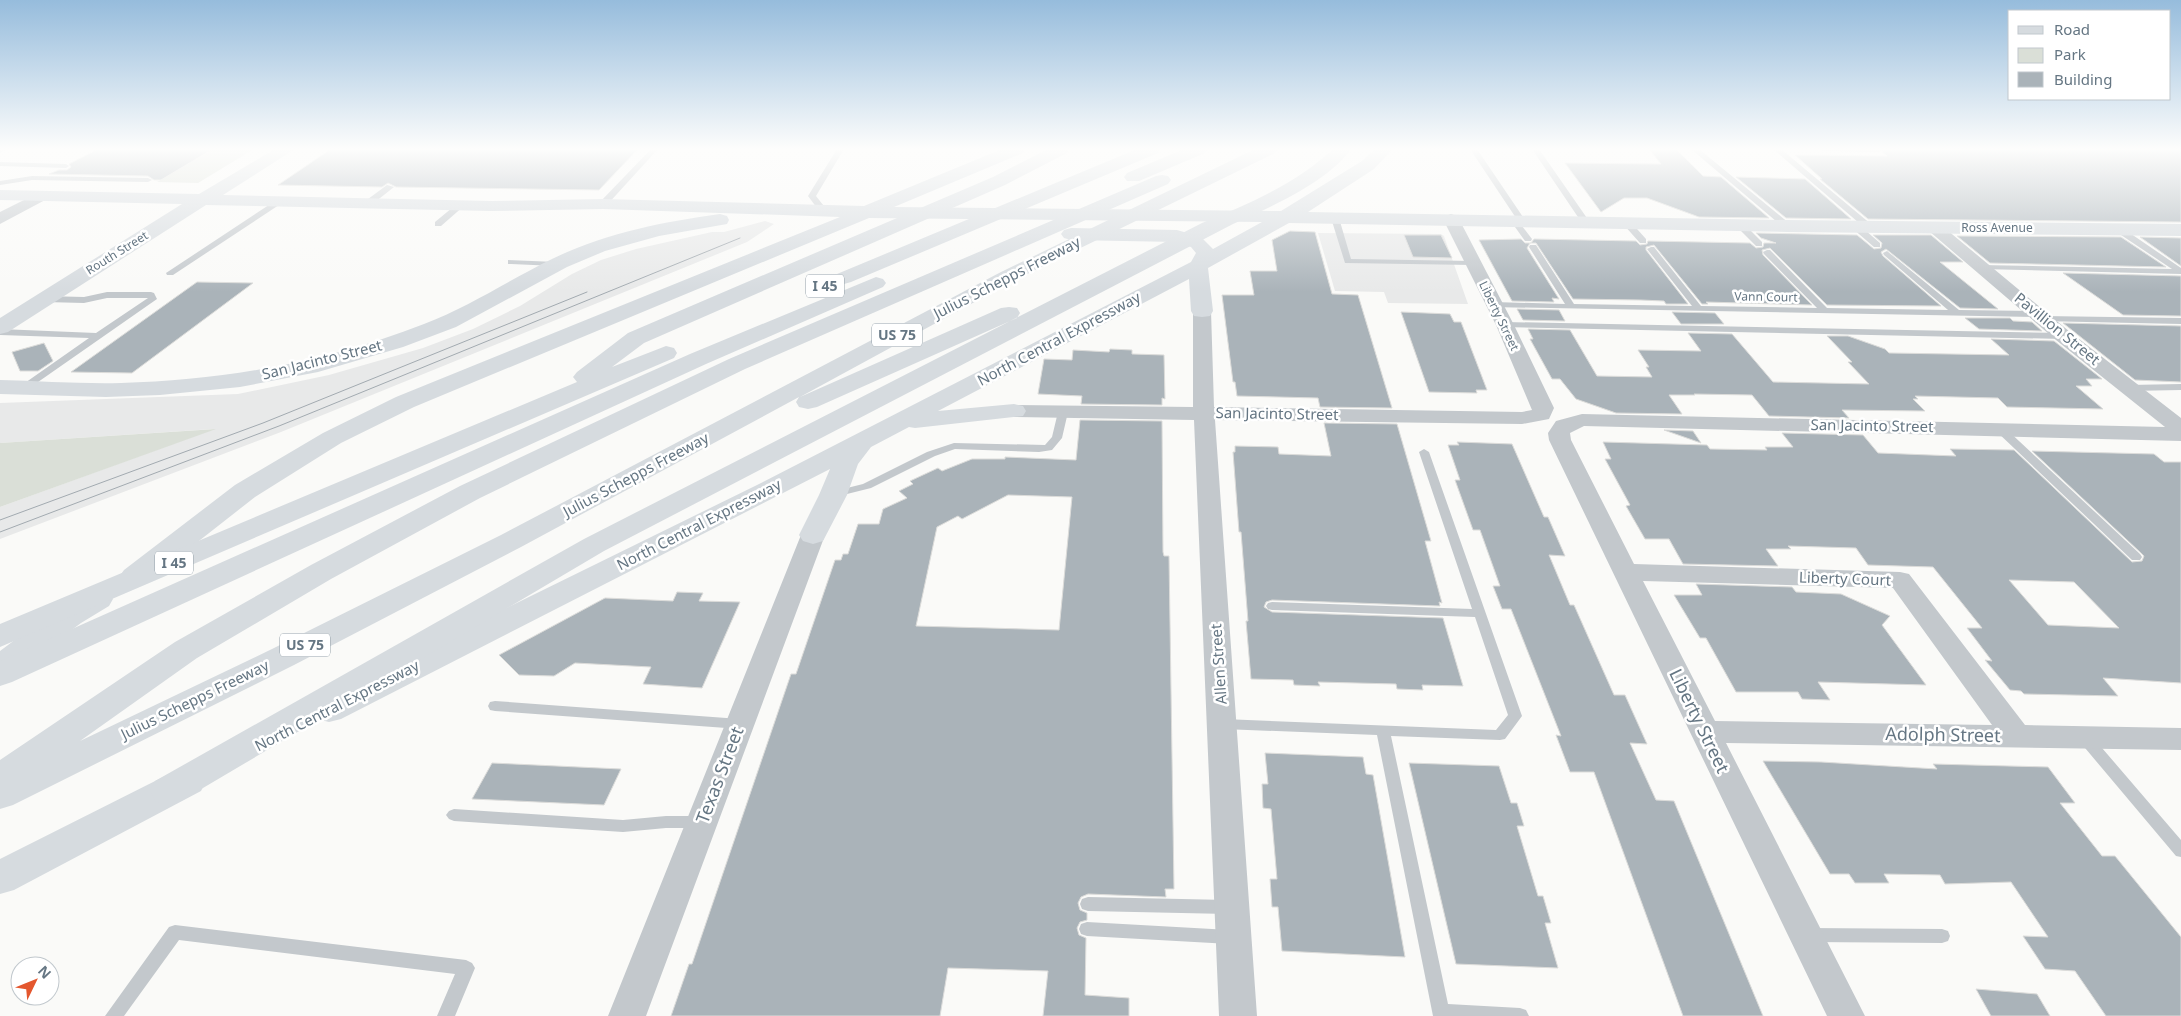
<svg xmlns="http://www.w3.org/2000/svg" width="2181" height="1016" viewBox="0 0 2181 1016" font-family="'Noto Sans',sans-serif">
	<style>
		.built { fill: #e8e9e9 }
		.green { fill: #dadfd7 }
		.building { fill: #aab3b9; stroke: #dcdcda; fill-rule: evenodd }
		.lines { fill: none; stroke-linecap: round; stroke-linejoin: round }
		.lane { fill: #c3c8cc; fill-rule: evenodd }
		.street { fill: #c3c8cc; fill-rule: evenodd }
		.secondary { fill: #d6dbdf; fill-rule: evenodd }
		.highway { fill: #d6dbdf; fill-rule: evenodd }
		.tram { stroke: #a2aab0; stroke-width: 1 }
		.labels { text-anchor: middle; stroke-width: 5; stroke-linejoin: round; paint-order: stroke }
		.far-street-label { font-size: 12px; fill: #657683; stroke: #fff }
		.shield { fill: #fff; stroke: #939fa8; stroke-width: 1 }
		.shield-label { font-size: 14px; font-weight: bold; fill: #657683 }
		.street-label { font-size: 15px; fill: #657683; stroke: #fff }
		.near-street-label { font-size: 18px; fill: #657683; stroke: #fff }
	</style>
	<rect width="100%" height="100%" fill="#fafaf8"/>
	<!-- built -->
	<path class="built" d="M765,221L774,224L747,242L281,432L0,539V507L214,429L0,443V403L238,394L329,375L423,348L473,329L520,306L572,274L601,260L636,249L712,232H724Z
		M1318,233L1441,234L1444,236L1468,304L1388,303L1384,292L1335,291Z"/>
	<!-- green -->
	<path class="green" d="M214,149H254L198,183L157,182Z
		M216,429L0,507V443Z"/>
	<!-- building -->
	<path class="building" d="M98,149H213L161,180H154L148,176L49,174L59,170H67L71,167L69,164Z
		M331,149H638L599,190L396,187L388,183L382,187L278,185Z
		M1649,149H1676L1703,176L1721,177L1769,218L1699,217L1647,198H1624L1601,212L1565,163L1661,164Z
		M1884,149H2181V222L1868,219L1820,179H1822L1795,155L1887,156L1882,152Z
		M1736,177L1805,179L1851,219L1786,218Z
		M1290,231L1315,232L1332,294L1358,295L1392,408L1320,407L1318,398L1237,396L1235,382H1233L1222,295H1254L1250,271H1277L1272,240Z
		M1756,233L1857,235L1874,249L1881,248L1882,243L1873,235H1931L1963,262H1940L1998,309L1960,308L1886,249L1881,252L1883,256L1941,306L1827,305L1770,248L1762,250L1763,255L1812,305L1706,302L1708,304H1702L1654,245L1646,247V250L1688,304H1666L1664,301L1641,300L1573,299L1536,243H1530L1527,248L1559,299L1552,298L1554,302L1512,301L1479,240L1521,239L1525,243H1531L1534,239L1636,241L1640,245L1647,244L1648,241L1750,243L1756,248L1763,247L1764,243H1776L1761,238Z
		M1404,235H1441L1452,258L1413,257Z
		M1957,236L2121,237L2166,267L1990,263Z
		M2140,237L2181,238V266Z
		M2063,273L2181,276V316L2123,315Z
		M197,282L253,283L132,373L71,372Z
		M1517,309L1559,310L1565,321L1523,320Z
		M1401,312L1450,314L1454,322H1461L1487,390H1476L1477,393L1429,392Z
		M1672,312L1715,313L1724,324H1681Z
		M1965,318H2010L2013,321L2032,322L2042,331L1979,329Z
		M2063,323L2181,326V382L2135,380Z
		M1528,329L1570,330L1597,376L1652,377L1646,367H1649L1638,350L1701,351L1688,333L1732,334L1773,382L1869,384L1848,362H1852L1827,336H1848L1885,349L1889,353L2009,355L1991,339L2054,341L2102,379H2086L2092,386H2076L2103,409L2007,407L1998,398L1915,396L1918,399H1913L1925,411L1842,410L1849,418L1769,416L1752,395L1694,394L1695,395H1669L1682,414L1616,413L1576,399L1560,379H1552L1530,339H1533Z
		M44,343L53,361L38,371H20L12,352Z
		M1110,349L1132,350V354L1164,355L1165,399L1162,398V405L1081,404L1082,396L1038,394L1044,359L1072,360L1073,350L1109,352Z
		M1080,420L1162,421L1163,552L1164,556H1169L1174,889H1165L1166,897L1088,894L1081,897L1078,903L1080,910L1087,913V920L1080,922L1077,928L1079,935L1086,938L1085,995L1129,998V1016H1043L1048,971L948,968L940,1016H671L689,964H692L791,674H796L835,560H841L843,554H848L858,524H879L883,509L907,498L899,491L913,484L910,481L938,468L942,471L972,459H1005V457L1076,460ZM1008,495L1072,497L1059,630L916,626L937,527L958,516L962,519Z
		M1324,423L1397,424L1431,541H1425L1442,603L1439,602L1440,606L1272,600L1266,602L1264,607L1272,612L1443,618L1463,686L1422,685L1423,690L1397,689L1396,684L1318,682L1320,686L1294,685L1293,680L1251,679L1246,621H1248L1241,532H1239L1233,452H1235V446L1278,447L1279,454L1331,456Z
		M1664,430L1693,431L1701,443Z
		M1782,433L1863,435L1878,453L1956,456L1950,449L2014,450L2132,562L2142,561L2144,556L2141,553L2032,451L2154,454L2164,462H2181V683L2103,678L2118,696L2024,694L2021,691L2010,690L1985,660L1992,661L1967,628H1982L1933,567L1868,565L1856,548L1788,546L1791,549H1766L1778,566L1683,564L1669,539H1645L1626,506L1630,505L1605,459H1611L1603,442L1707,445L1710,449L1767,450L1765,447H1793ZM2009,580L2074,582L2119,628L2048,625Z
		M1457,442L1512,444L1544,517H1548L1565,556L1549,555L1570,605H1574L1614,695H1625L1647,744L1630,743L1656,800L1674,801L1763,1016H1683L1594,772H1570L1556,735L1561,736L1511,609H1502L1493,586H1500L1480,530H1473L1455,480H1460L1448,445H1459Z
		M1696,584L1792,587L1796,592L1841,594L1890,616L1882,625L1926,685L1818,682L1830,700L1802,699L1798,692H1736L1706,638H1700L1674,595H1702Z
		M677,592L703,593L699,601L740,602L702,688L643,684L651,667L575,663L554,676L519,675L499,655L605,598L673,601Z
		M1265,753L1363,757L1366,774L1373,775L1405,957L1282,951L1278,907H1272L1270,879H1277L1271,809L1263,808L1262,784H1268Z
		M1763,761L1821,762L1937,769L1933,764L2048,767L2075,803H2060L2102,856H2115L2181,937V1016H2106L2075,971L2045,969L2023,936L2048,937L2011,882L1945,884L1940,875L1884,874L1889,883H1855L1849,874H1830Z
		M492,763L621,769L604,805L472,799Z
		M1409,763L1499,766L1511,803H1517L1524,826H1517L1538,896H1543L1551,923H1545L1558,968L1456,964Z
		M1976,989L2037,994L2050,1016H1991Z"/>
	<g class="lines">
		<!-- lane -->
		<path class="lane" d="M0,149H7L0,153Z
			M651,149H658L606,206H600V202Z
			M837,149H844L816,196L827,210L820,212L808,196Z
			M1470,149H1477L1525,220L1519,222L1532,239L1531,241H1525L1510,220L1516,218Z
			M1532,149H1539L1589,221L1588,223H1582Z
			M1691,149H1699L1790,224V228H1784Z
			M1773,149H1781L1872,225V229H1866Z
			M1819,149H1882V150L1879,152L1822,151Z
			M0,162L66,164L69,166L66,168L0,166Z
			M32,176L148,178L152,180L148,182L32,180L0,185V181Z
			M387,185L394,187L370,206H364V202Z
			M278,199L285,201L173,275H167L166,273Z
			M458,203L465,205L441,226H435V222Z
			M1332,216L1339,218L1351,259L1473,261L1477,263L1473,265L1345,263L1331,218Z
			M1623,220H1629L1646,239V243H1640L1623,224Z
			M1736,222H1742L1762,242V246H1756L1736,226Z
			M1852,224H1858L1880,243V247H1874L1852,228Z
			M2115,227H2121L2181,268V274L1981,269L1977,267L1981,265L2172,269L2115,231Z
			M1530,245H1536L1574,304L1692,306L1647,249L1651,247H1654L1701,306L1817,308L1764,254L1763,252L1767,250H1770L1827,308L1948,310L1884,255L1883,253L1887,251L1959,310L2037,311L2041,314L2037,317L1491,307V303L1494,302L1565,304L1529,247Z
			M508,260L556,262L560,264L556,266L511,264H508Z
			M107,292H151L154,293L157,299L28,389H22L20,387L22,385L89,338L0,335V329L96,333L148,298H107L84,303L45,302L41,299L45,296L84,297Z
			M2043,316L2181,318V324L2040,321V317Z
			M1505,322L2063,333L2068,336L2063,339L1502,327L1501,325Z
			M2181,384V390L2129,391L2124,388L2129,385Z
			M1063,409L1068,412L1062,438L1052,450L1039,452L955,449L935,456L871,488L835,497L829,494L831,492L863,484L927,452L954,443L1045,445L1052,437L1058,412Z
			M2000,426L2004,427L2140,554L2142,557L2140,560H2132L1996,431L1995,429Z
			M1424,449L1429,452L1522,716L1505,739L1500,740L1391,736L1448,1004L1520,1008L1526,1010L1529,1016H1433L1377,735L1223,729L1218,728L1216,724L1218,720L1223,719L1496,730L1508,715L1475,617L1272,610L1268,609L1266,606L1268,603L1272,602L1472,609L1419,452Z
			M495,701L740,719L745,720L747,724L745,728L740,729L495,711L490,710L488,706L490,702Z
			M2085,733L2090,734L2181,840V857L2176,856L2080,742L2078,738L2080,734Z
			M454,809L623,820L666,816H700L705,818L708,822L705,826L700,828H666L623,832L454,821L449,819L446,815L449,811Z
			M1088,897L1228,900L1234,902L1236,907L1234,912L1228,914L1088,911L1082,909L1080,904L1082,899Z
			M1087,922L1230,930L1236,932L1238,937L1236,942L1230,944L1087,936L1081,934L1079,929L1081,924Z
			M175,925L466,960L472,963L475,968L455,1016H437L455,974L179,940L124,1016H105L169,927Z
			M1809,928L1942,929L1948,931L1950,936L1948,941L1942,943L1809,942L1803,940L1801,935L1803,930Z"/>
		<!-- street -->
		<path class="street" d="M42,191L47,193L50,196L47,199L0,224V212Z
			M1451,214L1457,216L1459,219L1514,325L1554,408L1549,419L1522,424L1215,420L1257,1016H1219L1194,420L1014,417L1007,415L1003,411L1007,407L1014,405L1193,407V311L1195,307L1202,305L1209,307L1211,311L1214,407L1522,412L1532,410L1496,325L1443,219L1445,216Z
			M1935,223L1941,225L2070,332L2181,418V441L1584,426L1570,433L1571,440L1634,564L1900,572L1909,574L2025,725L2181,728V750L1726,743L1865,1016H1827L1549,440L1548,433L1556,421L1582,414L2165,427L2056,340L1929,231L1927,228L1929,225ZM1643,581L1893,588L1992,725L1715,721Z
			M813,527L822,530L825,535L646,1016H608L801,535L804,530Z"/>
		<!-- secondary -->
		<path class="secondary" d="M275,149H295L223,195L491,201L603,199L864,206L1002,149H1025L1023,153L894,207L1281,211L1362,161L1375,149H1393L1374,169L1308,212L1787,220L2181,224V236L1787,232L1289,223L1208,268L1213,311L1210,316L1202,317L1194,316L1191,311L1189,279L938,411L1014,404L1023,406L1026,411L1023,416L915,428L909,427L871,447L858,464L847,495L823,541L813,544L803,541L799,535L819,495L830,469L341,719L329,722L317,719L312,710L317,701L755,486L1191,262L1196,253L1191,247L1177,242L1071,240L1064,238L1061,234L1064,230L1071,228L1177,230L1201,237L1213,249L1262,222L869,218L414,407L341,443L255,497L144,584L134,587L124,584L119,577L124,570L235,485L323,433L396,397L840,217L603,209L491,211L206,205L8,332L0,334V318L182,204L0,200V190L199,194Z
			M720,214L727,216L729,220L727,224L659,236L605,251L567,267L456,327L403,347L318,372L240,387L160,395L106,397L0,394V380C40,381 81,384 121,383C225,380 327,362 424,324C469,307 509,280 552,259C605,233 663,222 720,214Z
			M98,589L109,592L113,599L109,606L81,623L11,675L0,678V651C29,630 64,598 98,589Z
			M188,767L201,771L206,781L201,791L14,890L0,894V859L175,771Z"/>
		<!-- highway -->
		<path class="highway" d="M1048,149H1069L1067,153L1005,185L644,343L612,367L666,346L674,348L677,353L674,358L0,647V624L577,382L573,377L577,372L628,333L993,177Z
			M1137,149H1160L1158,153L851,282L844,284L837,282L834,278L837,274Z
			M1184,149H1207L1205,153L1139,181H1127L1124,177L1127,173Z
			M1255,149H1277L1275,153L1015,280L800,397L1001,308L1009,307L1017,308L1020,313L1017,318L817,407L808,409L799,407L796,402L799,397L521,547L294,665L13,805L0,809V760L175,642L311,565L460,486L729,359L1156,176L1162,175L1168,176L1171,180L1168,184L745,369L480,498L331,579L197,658L80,741L272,649L501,535L1001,272Z
			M1333,149H1351C1328,182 1269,208 1233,224L604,551L181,801L168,805L155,801L150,791L155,781L584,539L1202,223C1248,204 1296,184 1333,149Z
			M876,277L883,279L886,283L883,287L706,364L12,682L0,686V661L690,354Z"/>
		<!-- tram -->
		<path class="tram" d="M0,520L263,423L587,292
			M0,532L279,426L740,238"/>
	</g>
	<!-- sky -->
	<linearGradient id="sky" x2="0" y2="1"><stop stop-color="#96bcdc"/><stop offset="0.51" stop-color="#fdfdfc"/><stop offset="1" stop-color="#fdfdfc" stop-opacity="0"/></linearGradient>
	<rect width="2181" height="292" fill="url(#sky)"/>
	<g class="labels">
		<!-- far-street labels -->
		<g class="far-street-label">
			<text x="1997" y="232">Ross Avenue</text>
			<text transform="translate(117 253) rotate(-32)" y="4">Routh Street</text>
			<text transform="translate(1766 297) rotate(1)" y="4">Vann Court</text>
			<text transform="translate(1499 316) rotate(64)" y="4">Liberty Street</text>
		</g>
		<!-- shield labels -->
		<g class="shield">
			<rect x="806" y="274.5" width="38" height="23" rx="4"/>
			<rect x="872" y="323.5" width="50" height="23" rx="4"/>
			<rect x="155" y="551.5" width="38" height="23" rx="4"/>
			<rect x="280" y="633.5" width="50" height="23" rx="4"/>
		</g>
		<g class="shield-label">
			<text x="825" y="291">I 45</text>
			<text x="897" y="340">US 75</text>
			<text x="174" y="568">I 45</text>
			<text x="305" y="650">US 75</text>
		</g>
		<!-- street labels -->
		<g class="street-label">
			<text transform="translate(1007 278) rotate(-27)" y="5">Julius Schepps Freeway</text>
			<text transform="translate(2057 329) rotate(39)" y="5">Pavillion Street</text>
			<text transform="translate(1059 339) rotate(-28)" y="5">North Central Expressway</text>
			<text transform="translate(322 360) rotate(-14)" y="5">San Jacinto Street</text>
			<text transform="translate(1277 414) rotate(1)" y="5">San Jacinto Street</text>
			<text transform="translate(1872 426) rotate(1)" y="5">San Jacinto Street</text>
			<text transform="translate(636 475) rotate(-28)" y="5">Julius Schepps Freeway</text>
			<text transform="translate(699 525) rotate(-27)" y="5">North Central Expressway</text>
			<text transform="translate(1845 579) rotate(2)" y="5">Liberty Court</text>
			<text transform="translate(1219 664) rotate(-94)" y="5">Allen Street</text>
			<text transform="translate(195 700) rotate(-26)" y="5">Julius Schepps Freeway</text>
			<text transform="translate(337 706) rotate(-27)" y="5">North Central Expressway</text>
		</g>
		<!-- near-street labels -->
		<g class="near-street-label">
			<text transform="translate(1699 721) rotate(64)" y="6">Liberty Street</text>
			<text transform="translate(1943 735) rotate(1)" y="6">Adolph Street</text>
			<text transform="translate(720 775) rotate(-69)" y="6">Texas Street</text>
		</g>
	</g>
	<!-- legend -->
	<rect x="2008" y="10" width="162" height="90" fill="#ffffff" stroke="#c1c8cd"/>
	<rect x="2018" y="26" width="25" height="8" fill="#d6dbdf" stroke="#c1c8cd"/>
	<text x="2054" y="35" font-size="15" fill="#657683">Road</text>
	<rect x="2018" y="48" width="25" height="15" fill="#dadfd7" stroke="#c1c8cd"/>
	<text x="2054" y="60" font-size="15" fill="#657683">Park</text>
	<rect x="2018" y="72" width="25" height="15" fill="#aab3b9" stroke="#c1c8cd"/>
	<text x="2054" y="85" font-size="15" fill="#657683">Building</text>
	<!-- north arrow -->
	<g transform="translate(35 981) rotate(47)"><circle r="24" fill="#ffffff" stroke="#c1c8cd"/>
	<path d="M0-4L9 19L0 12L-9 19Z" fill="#e4572e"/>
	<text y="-8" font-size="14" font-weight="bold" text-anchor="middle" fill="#657683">N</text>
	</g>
</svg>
